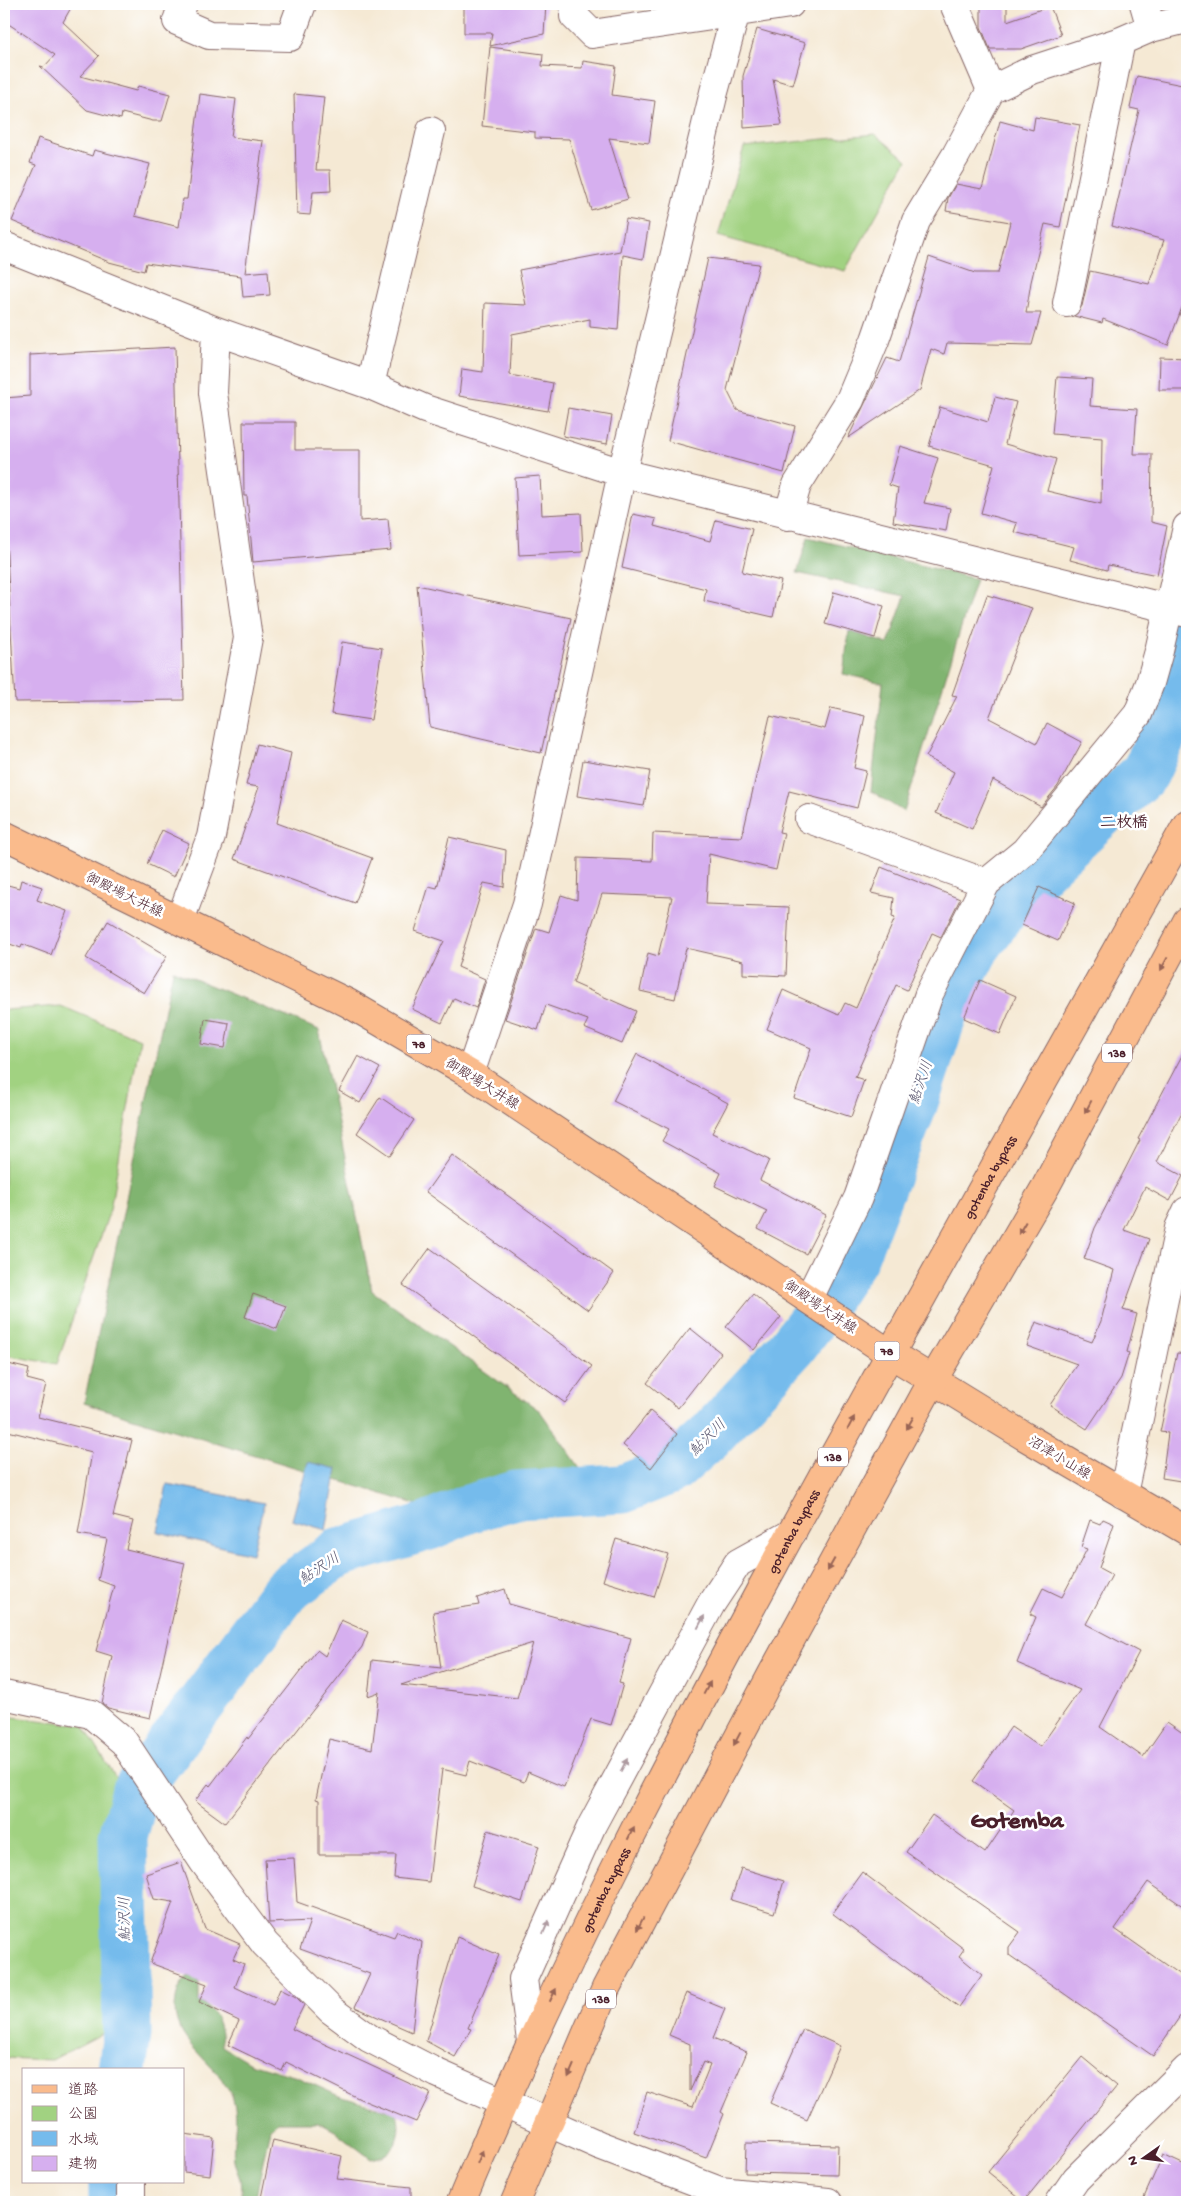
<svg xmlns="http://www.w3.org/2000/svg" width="1191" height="2206" viewBox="0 0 1191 2206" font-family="'Gochi Hand','Klee One',sans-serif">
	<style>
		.green { fill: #a1d281; stroke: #767856 }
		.forest { fill: #80b46f; stroke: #656a4d }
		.water { fill: #75bbec; stroke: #606d8c }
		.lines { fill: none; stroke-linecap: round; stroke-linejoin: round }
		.river { stroke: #75bbec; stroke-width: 49 }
		.building { fill: #d6afef; fill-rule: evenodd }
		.minor-casing { stroke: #866666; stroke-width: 30 }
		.major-casing { stroke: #866666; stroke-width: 30 }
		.highway-casing { stroke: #866666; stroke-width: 30 }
		.minor { stroke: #fff; stroke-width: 28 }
		.major { stroke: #fabb8c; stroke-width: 28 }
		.highway { stroke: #fabb8c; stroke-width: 28 }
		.oneway { fill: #996557 }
		.oneway2 { fill: #ae9aa0 }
		.labels { text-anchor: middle; stroke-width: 5; stroke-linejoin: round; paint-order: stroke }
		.shield { fill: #fff; stroke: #80626b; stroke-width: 1 }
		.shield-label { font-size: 12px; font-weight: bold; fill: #4a1f2b }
		.street-label { font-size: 14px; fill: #4a1f2b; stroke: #fff }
		.water-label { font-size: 15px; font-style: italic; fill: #59566f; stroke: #fff }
		.quarter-label { font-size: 16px; font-weight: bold; fill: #4a1f2b; stroke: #fff }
		.town-label { font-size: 24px; font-weight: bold; fill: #4a1f2b; stroke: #fff }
	</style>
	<rect width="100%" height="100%" fill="#fff"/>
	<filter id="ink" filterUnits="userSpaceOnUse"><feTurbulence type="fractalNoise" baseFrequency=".02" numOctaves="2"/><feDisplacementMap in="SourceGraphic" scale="10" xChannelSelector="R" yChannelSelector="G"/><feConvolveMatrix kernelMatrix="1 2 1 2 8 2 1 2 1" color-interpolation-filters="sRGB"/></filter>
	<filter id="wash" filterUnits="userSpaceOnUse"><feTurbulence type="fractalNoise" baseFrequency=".0096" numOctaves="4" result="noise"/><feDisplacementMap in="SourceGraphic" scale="20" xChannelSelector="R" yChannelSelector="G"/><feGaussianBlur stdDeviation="1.12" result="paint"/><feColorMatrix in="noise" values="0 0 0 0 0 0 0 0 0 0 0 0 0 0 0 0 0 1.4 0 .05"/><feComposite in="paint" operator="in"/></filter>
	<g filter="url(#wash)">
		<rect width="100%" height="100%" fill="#f5e9d4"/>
		<!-- green -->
		<path class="green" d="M875,134L907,160L845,271L718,236L744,147Z
			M61,1006L140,1039L110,1210L57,1364L4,1355V1010Z
			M4,1716L83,1725L116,1778L111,2029L52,2060L4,2058Z"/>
		<!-- forest -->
		<path class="forest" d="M808,537L976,579L904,812L871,791L883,683L843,674L849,631L888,644L905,596L797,573Z
			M173,970L319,1030L372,1291L540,1411L588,1479L428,1508L84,1403Z
			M189,1977H199V2002C218,2011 221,2026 222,2046L250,2063L297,2077L339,2096L397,2113C401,2127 399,2145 386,2154C382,2157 375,2158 371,2159L335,2131L318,2122H278L270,2128L255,2201L261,2202H242C241,2195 241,2187 240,2179C238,2173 235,2167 234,2161C231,2141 240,2119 233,2099C221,2063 167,2042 176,1999C178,1988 180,1983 189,1977Z"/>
		<!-- water -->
		<path class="water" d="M308,1462L337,1469L326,1530L292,1520Z
			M167,1484L264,1503L252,1554L158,1532Z"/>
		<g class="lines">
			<!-- river -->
			<path class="river" d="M122,2070L127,2033L123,1836L136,1791L286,1590L338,1553L429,1526L468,1509L516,1495L623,1489L673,1469L710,1436L791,1348L811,1322L853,1259L913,1105L945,1008L976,947L1006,907L1047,864L1145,773L1161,738L1176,639L1187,597
				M113,2182V2202"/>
		</g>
		<g id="blocks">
			<!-- building -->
			<path class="building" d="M4,4H73L63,22L99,56L80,76L136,91L138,86L170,94L162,121H153L122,113L121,119L87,110L40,66L44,67L55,55L4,21Z
				M464,4H546L544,34L490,46L492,33H464Z
				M981,4H1007V21L1050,6L1061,35L1021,49H990L981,27Z
				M757,29L805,43L793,85L773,79L782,125L744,128L743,76Z
				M490,47L543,54L542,66L582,68L583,61L616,66L612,95L655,101L649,143L609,138L628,199L591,210L569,139L535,138V132L482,126Z
				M1137,76L1187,86V294L1168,345L1103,319L1102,323L1074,316L1082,306L1090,271L1149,284L1164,240L1112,226L1139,110L1130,108Z
				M200,94L236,99L231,137L263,141L245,273L268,271L270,295L243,297L241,276L146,263L144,271L109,262L12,221L36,165L30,163L38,138L92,156L94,150L150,164L135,216L179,227L183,199H187Z
				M294,94L324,97L316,170H330L331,191L313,192L310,215L297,214Z
				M1035,117L1080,125L1060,227L1045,224L1031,282L1026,313H1041L1032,345L947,343L944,354L931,349L920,390L848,438L887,358L899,362L929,257L975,273H998L1010,222L946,211L948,198L956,184L982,189L1000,121L1033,130Z
				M626,219L649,223L643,259L623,255L618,330L590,327V319L512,334L510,375L553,383L548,411L459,396L462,369L483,372L485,303L526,305L519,270L620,251Z
				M708,258L759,264L727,390L737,410L795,426L784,473L668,441Z
				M175,347L184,700L15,702L4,501V398L30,396V355Z
				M1160,357L1187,358V390H1159Z
				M1057,377L1092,379L1090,406L1137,409L1134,454H1152L1151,522L1167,526L1157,575L1108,565L1107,570L1070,560L1074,547L1014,532L1017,523L981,513L994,465L929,446L940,407L988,422L995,397L1016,402L1005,444L1056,459L1047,491L1101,504L1102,438L1052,434Z
				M568,408L612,416L607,444L563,436Z
				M243,422H295V450H360V521L388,519L391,550L253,562L247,496H244Z
				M900,446L938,458L924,503L950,508L946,531L893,522L898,488L889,485Z
				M540,476L542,515L581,513L583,552L519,555L515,478Z
				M633,514L656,519L654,526L710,541L716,520L752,529L742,572L781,581L773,617L704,601L706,589L622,568Z
				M417,585L571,618L541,753L430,727Z
				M834,592L884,606L875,638L825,624Z
				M987,595L1032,608L989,718L1037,743L1047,723L1082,742L1058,786L1041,807L993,780L972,829L936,813L954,772L926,757L957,696L952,695Z
				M342,642L382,648L371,720L331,714Z
				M831,708L865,716L854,768L866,771L857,808L789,791L779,832L784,833L776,870L709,854L706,904L789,907L786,976L743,974V961L686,948L675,999L640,991L648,953L658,956L672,897L602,894L573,983L636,1011L622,1044L584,1028L588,1020L546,1005L538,1030L505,1019L536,928L549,932L561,895L577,900L578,858L652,861L653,833L742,837L770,716L825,729Z
				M257,744L291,753L277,823L372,858L355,903L234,859L259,787L246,785Z
				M583,760L650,771L644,806L577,796Z
				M162,830L189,843L174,877L147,864Z
				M449,837L506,850L504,887L484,883L458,967L485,979L476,1008L454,998L442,1023L412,1009L444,941L415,931L429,886L437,888Z
				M881,867L960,899L941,937L932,933L907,990L896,985L855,1077L864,1080L851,1117L794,1098L811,1048L767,1029L783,990L839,1015L845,1003L856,1008L895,918L892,917L894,898L871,893Z
				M21,880L42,887L37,900L67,911L51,955L22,944L21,948L4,942V884L19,888Z
				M1039,887L1075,903L1058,941L1022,925Z
				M108,921L167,956L144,993L86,958Z
				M980,980L1016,996L1000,1034L964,1018Z
				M205,1019L229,1023L225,1048L201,1044Z
				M1187,1046V1102L1157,1162L1183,1176L1170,1201L1145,1187L1124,1230L1149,1239L1123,1310L1137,1314L1127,1352L1129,1353L1121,1378L1087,1429L1050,1405L1077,1364L1027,1346L1036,1322L1092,1342L1101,1321L1114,1270L1084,1259L1095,1228L1140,1140L1138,1139Z
				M637,1054L728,1103L712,1133L769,1160L760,1180L826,1215L806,1254L758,1229L767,1211L715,1186L721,1173L662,1141L669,1129L613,1101Z
				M358,1056L380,1068L360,1103L339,1091Z
				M380,1097L414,1120L390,1156L357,1133Z
				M452,1155L614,1273L588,1310L426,1192Z
				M430,1248L592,1366L565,1403L403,1285Z
				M253,1294L286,1306L277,1329L245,1317Z
				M753,1294L781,1317L754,1350L726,1327Z
				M690,1328L721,1353L678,1408L647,1383Z
				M1177,1353L1187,1354V1482L1162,1478L1168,1433L1160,1432Z
				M4,1363L29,1369L27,1379L46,1384L38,1417L132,1440L113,1516L133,1521L126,1549L185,1563L150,1718L108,1708L102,1703L112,1656L96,1651L114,1586L98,1580L107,1539L78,1534L92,1452L4,1430Z
				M650,1411L677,1434L651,1468L623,1445Z
				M1103,1519L1114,1524L1099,1568L1112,1575L1086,1624L1139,1652L1100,1727L1143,1757L1167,1722L1187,1736V1909L1148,1882L1115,1929L1187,1980V2006L1153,2056L1009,1955V1947L1020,1932L906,1852L932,1815L985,1853L1014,1810L973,1781L1011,1727L1040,1747L1080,1690L1017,1663L1036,1617L1030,1614L1043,1588L1062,1597L1087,1549L1081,1547L1090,1520L1100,1524Z
				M616,1539L668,1554L654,1597L603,1581Z
				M505,1589L509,1604L631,1638L619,1683L623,1684L611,1725L591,1719L564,1787L528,1772L524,1782L470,1761L466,1775L442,1769L429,1882L394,1878L396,1855H319V1800L316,1799L329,1739L372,1749L379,1692L368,1696L372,1660L441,1668L433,1612L479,1605L477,1598ZM533,1643L517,1698L401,1685L450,1669Z
				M341,1620L368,1632L362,1647L225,1823L195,1801L208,1784L210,1786L247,1737L248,1739L317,1650L325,1656Z
				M488,1830L539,1846L522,1902L472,1886Z
				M294,1858L297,1902L394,1937L397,1931L422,1942L412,2032L355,2007L370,1974L300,1949L310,1921L269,1923L265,1859Z
				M181,1862L205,1929L240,1944L233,1959L244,1964L235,1987L273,2005L280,1989L296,1997L304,2005L292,2029L430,2093L416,2122L360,2099L286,2062L282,2071L228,2045L239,2021L199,2002L207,1984L150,1963L173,1902L154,1899L146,1874Z
				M741,1868L784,1881L774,1913L731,1900Z
				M862,1872L964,1949L959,1956L982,1975L959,2007L832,1913Z
				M457,1937L499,1955L468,2028L471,2029L455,2057L426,2041Z
				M686,1993L725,2009L713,2038L747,2052L721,2112L724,2114L706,2158L634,2132L647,2092L693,2107L710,2065L703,2062L690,2091V2044L669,2035Z
				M803,2029L840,2046L807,2120L770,2103Z
				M1082,2057L1117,2086L1024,2201L988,2172Z
				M184,2134L214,2138L210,2175L184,2172Z
				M273,2140L342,2156L337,2179L411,2187V2202H281L261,2198Z
				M746,2143L838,2145L837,2175L745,2173Z
				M1163,2155L1187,2166V2202H1142Z"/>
		</g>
	</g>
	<g filter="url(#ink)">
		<use href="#blocks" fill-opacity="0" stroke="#866666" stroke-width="1"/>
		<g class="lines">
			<defs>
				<path id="minor" d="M183,4L177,21L209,35L290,37L302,4
					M575,4L574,16L592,34L790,4
					M954,4L991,90
					M1144,4L1151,28
					M4,246L216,331L370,385L425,409L622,473L1187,613
					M1067,303L1121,41
					M370,385L431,131
					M788,516L797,485L850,400L875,340L916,221L956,155L991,90L1032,70L1121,41L1151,28L1187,19
					M809,819L986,883
					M180,920L211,837L248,638L213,393L216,331
					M470,1074L527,904L622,473L714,92L738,4
					M809,1298L858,1198L929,994L986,883L1025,851L1138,714L1150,683L1159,651L1187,527
					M1123,1494L1179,1228L1187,1211
					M4,1695L91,1714L124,1742L203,1861L265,1944L331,2010L369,2038L437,2073L599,2145L720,2191L828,2202
					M531,2041L523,1979L592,1825L711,1604L738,1563L792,1533
					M131,2202V2182
					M1060,2202L1076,2179L1187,2069"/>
				<path id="major" d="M4,835L348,1003L470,1074L889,1353L1024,1436L1187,1531"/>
				<g id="highway">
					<path id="s1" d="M461,2202C558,1970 674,1749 794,1528C923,1292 1056,1059 1187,824"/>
					<path d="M515,2202L606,1988L772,1674L933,1380L1046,1186L1187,921"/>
				</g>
			</defs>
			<!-- minor casing -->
			<use href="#minor" class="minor-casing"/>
			<!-- major casing -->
			<use href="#major" class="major-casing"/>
			<!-- highway casing -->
			<use href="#highway" class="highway-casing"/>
			<!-- minor -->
			<use href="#minor" class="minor"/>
			<!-- major -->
			<use href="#major" class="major"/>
			<!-- highway -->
			<use href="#highway" class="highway"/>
		</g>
		<!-- one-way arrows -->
		<defs><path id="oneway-solid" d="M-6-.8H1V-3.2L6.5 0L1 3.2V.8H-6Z" transform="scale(1.25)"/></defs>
		<g class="oneway">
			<use href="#oneway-solid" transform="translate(1164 964) rotate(118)"/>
			<use href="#oneway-solid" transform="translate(1088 1107) rotate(118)"/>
			<use href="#oneway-solid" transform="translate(1022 1228) rotate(120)"/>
			<use href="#oneway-solid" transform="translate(851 1423) rotate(-62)"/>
			<use href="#oneway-solid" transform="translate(910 1423) rotate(119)"/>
			<use href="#oneway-solid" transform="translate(831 1565) rotate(119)"/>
			<use href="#oneway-solid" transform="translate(707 1688) rotate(-62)"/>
			<use href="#oneway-solid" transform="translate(737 1739) rotate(118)"/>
			<use href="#oneway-solid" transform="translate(631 1833) rotate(-63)"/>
			<use href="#oneway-solid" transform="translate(640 1924) rotate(118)"/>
			<use href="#oneway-solid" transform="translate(553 1995) rotate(-64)"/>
			<use href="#oneway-solid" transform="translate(571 2071) rotate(113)"/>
			<use href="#oneway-solid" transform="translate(480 2157) rotate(-67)"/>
		</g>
		<g class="oneway2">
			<use href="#oneway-solid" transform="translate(701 1622) rotate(-62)"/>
			<use href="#oneway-solid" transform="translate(624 1765) rotate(-62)"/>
			<use href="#oneway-solid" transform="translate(546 1927) rotate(-66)"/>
		</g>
	</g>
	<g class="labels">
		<!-- shield labels -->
		<g class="shield">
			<rect x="406.5" y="1034.5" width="25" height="19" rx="4"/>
			<rect x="1102" y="1043.5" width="30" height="19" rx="4"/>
			<rect x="874.5" y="1341.5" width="25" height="19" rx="4"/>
			<rect x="818" y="1447.5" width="30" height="19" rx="4"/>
			<rect x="586" y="1989.5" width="30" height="19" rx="4"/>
		</g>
		<g class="shield-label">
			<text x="419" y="1048">78</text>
			<text x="1117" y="1057">138</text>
			<text x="887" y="1355">78</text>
			<text x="833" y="1461">138</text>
			<text x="601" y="2003">138</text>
		</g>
		<!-- street labels -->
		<g class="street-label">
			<text transform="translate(125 894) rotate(26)" y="5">御殿場大井線</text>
			<text transform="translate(483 1083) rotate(32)" y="5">御殿場大井線</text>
			<text dy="5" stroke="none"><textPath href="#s1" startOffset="1154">gotenba bypass</textPath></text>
			<text transform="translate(821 1306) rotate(34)" y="5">御殿場大井線</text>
			<text transform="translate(1060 1457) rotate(31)" y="5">沼津小山線</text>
			<text dy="5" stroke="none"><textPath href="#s1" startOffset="749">gotenba bypass</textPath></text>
			<text dy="5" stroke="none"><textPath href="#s1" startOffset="344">gotenba bypass</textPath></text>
		</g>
		<!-- water labels -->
		<g class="water-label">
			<text transform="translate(920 1082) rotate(-71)" y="5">鮎沢川</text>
			<text transform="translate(707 1437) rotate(-45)" y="5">鮎沢川</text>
			<text transform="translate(319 1568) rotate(-33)" y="5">鮎沢川</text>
			<text transform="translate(124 1919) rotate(-91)" y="5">鮎沢川</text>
		</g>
		<!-- quarter labels -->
		<g class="quarter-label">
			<text x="1124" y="827">二枚橋</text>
		</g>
		<!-- town labels -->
		<g class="town-label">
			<text x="1017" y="1827">Gotemba</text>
		</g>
	</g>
	<!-- margin -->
	<rect width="1191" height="2206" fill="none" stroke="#fff" stroke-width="20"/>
	<!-- legend -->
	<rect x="22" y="2068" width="162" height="115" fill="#ffffff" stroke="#b7a5aa"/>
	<rect x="32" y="2085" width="25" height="8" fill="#fabb8c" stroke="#b7a5aa"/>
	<text x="68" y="2094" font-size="15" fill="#4a1f2b">道路</text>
	<rect x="32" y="2106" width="25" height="15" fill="#a1d281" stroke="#b7a5aa"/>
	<text x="68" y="2118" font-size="15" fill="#4a1f2b">公園</text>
	<rect x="32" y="2131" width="25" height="15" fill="#75bbec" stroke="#b7a5aa"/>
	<text x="68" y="2144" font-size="15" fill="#4a1f2b">水域</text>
	<rect x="32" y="2156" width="25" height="15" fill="#d6afef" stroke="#b7a5aa"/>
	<text x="68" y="2168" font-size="15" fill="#4a1f2b">建物</text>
	<!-- north arrow -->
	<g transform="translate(1144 2158) rotate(256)" stroke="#ffffff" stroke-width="4" paint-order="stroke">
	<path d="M0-4L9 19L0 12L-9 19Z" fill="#4a1f2b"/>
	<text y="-8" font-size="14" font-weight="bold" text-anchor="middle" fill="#4a1f2b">N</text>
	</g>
</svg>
